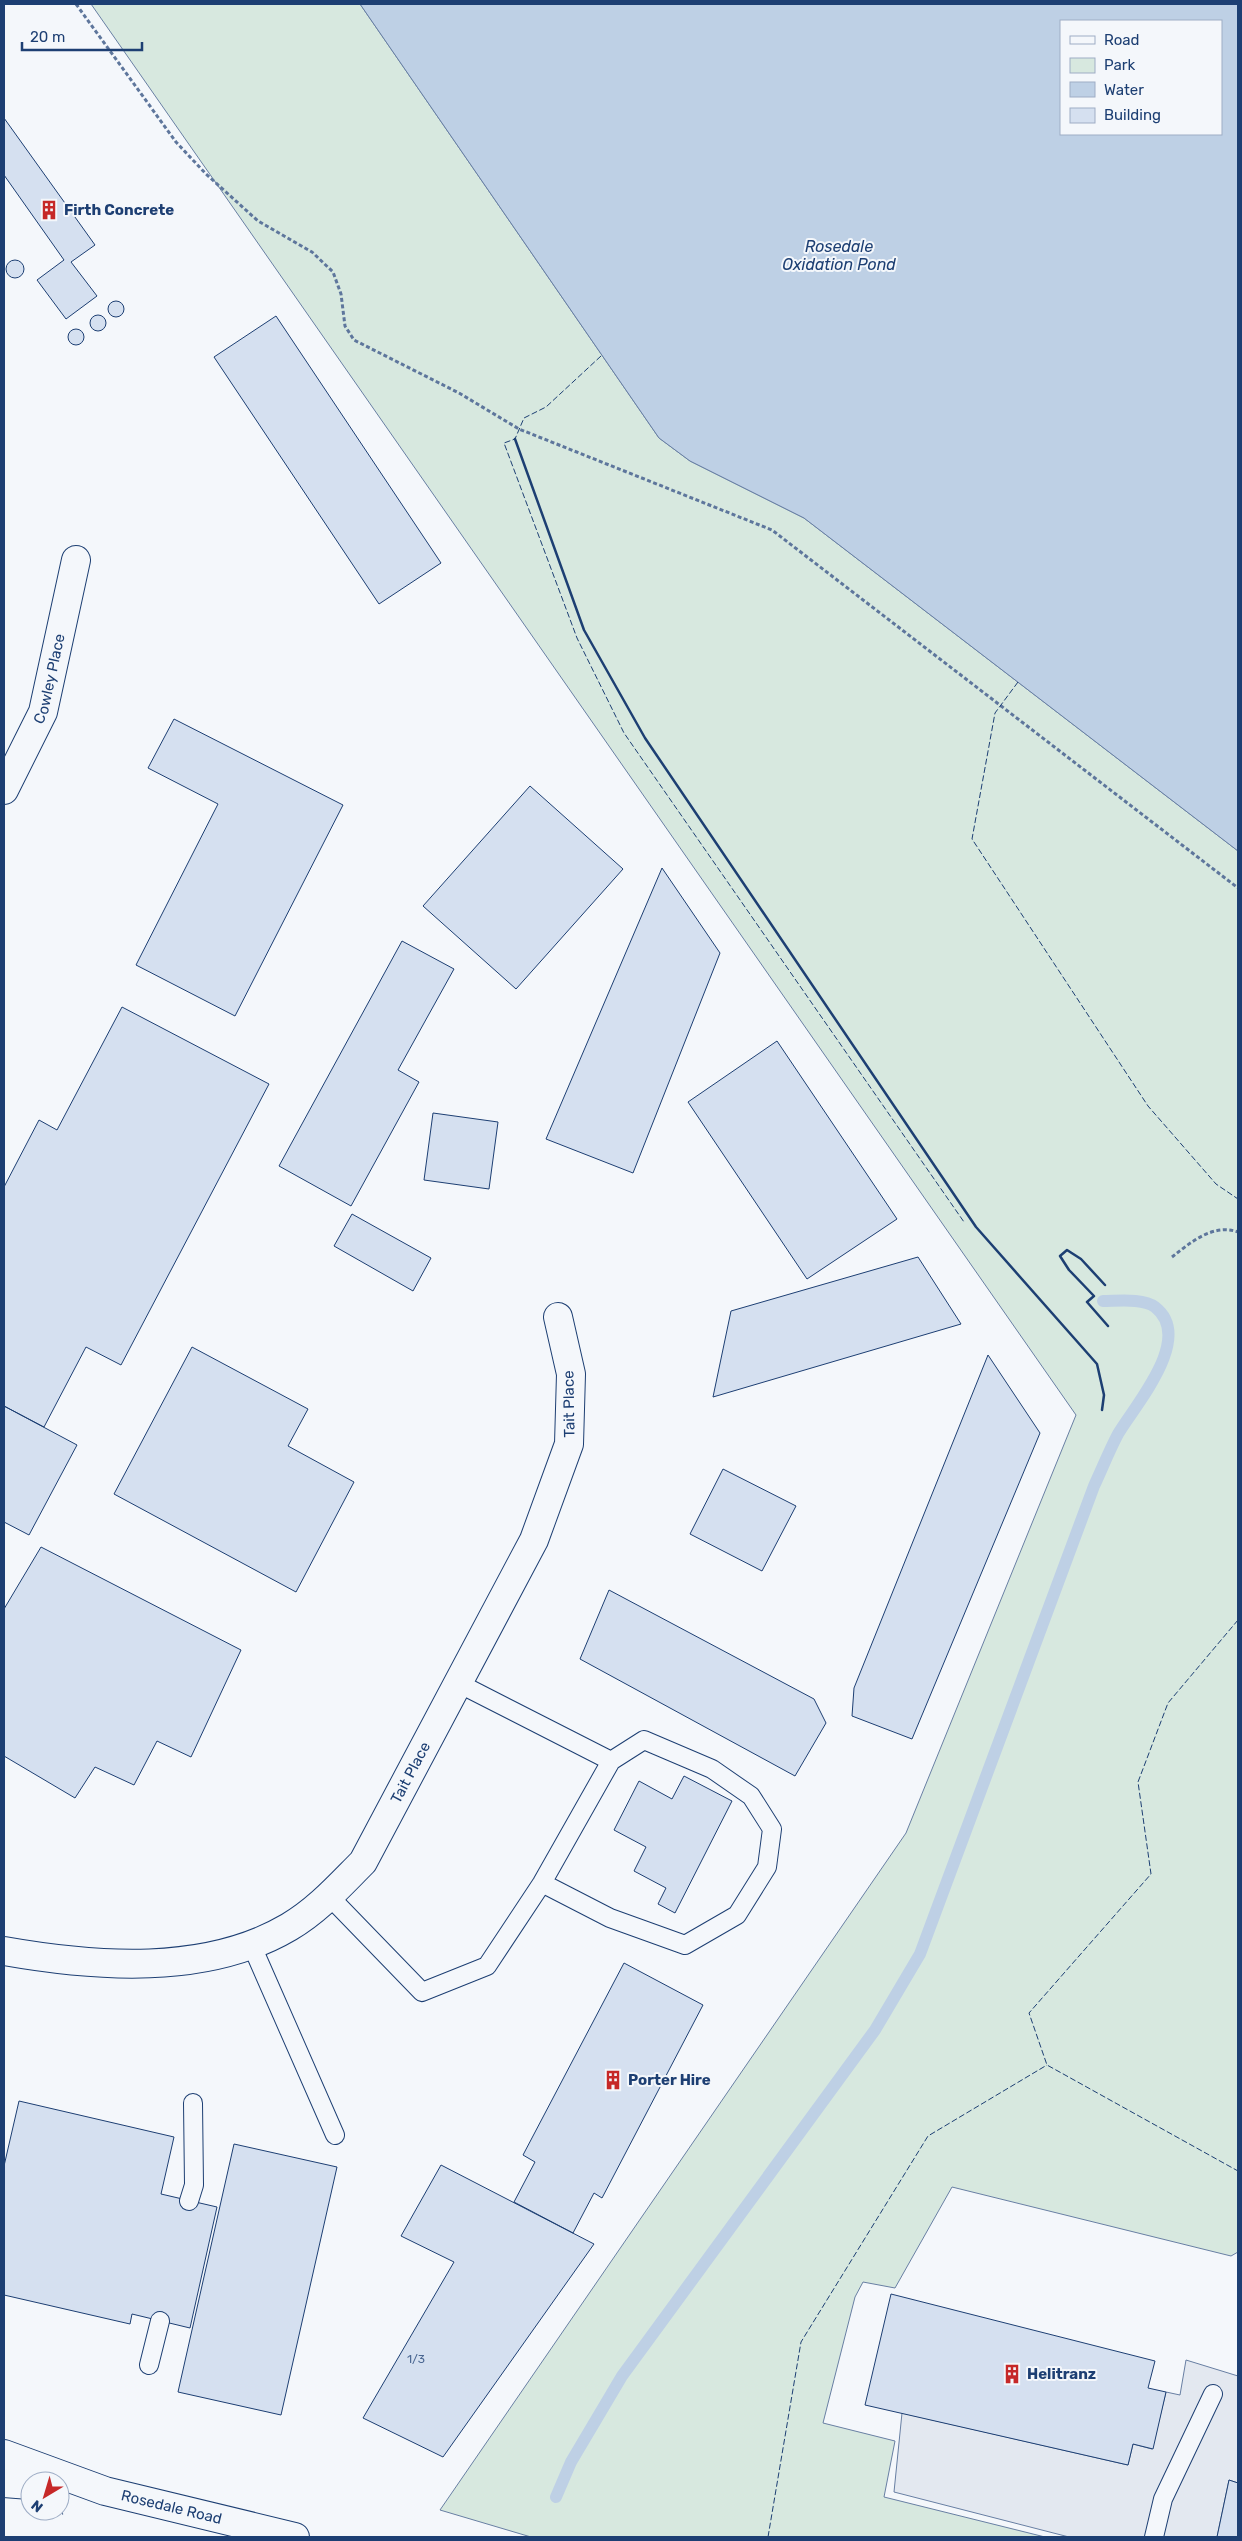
<svg xmlns="http://www.w3.org/2000/svg" width="1242" height="2541" viewBox="0 0 1242 2541" font-family="Rubik,sans-serif">
	<style>
		.green { fill: #d7e8df; stroke: #687fa3 }
		.parking { fill: #e3e8f0; stroke: #687fa3 }
		.water { fill: #bed0e5; stroke: #687fa3; fill-rule: evenodd }
		.lines { fill: none; stroke-linecap: round; stroke-linejoin: round }
		.stream { stroke: #bed0e5; stroke-width: 12 }
		.building { fill: #d5e0f0; stroke: #1d3f73 }
		.lane-casing { stroke: #1d3f73; stroke-width: 20 }
		.street-casing { stroke: #1d3f73; stroke-width: 30 }
		.secondary-casing { stroke: #1d3f73; stroke-width: 30 }
		.path { stroke: #5e769c; stroke-width: 3; stroke-dasharray: 4 2.5; stroke-linecap: butt }
		.lane { stroke: #f4f7fb; stroke-width: 18 }
		.street { stroke: #f4f7fb; stroke-width: 28 }
		.secondary { stroke: #f4f7fb; stroke-width: 28 }
		.fence { stroke: #1d3f73; stroke-width: 1; stroke-dasharray: 6 2.5; stroke-linecap: butt }
		.wall { stroke: #1d3f73; stroke-width: 2.5 }
		.labels { text-anchor: middle; stroke-width: 4; stroke-linejoin: round; paint-order: stroke }
		.number-label { font-size: 12px; fill: #4b6792 }
		.poi-label { font-size: 15px; font-weight: bold; fill: #1d3f73; stroke: #f4f7fb; text-anchor: start }
		.street-label { font-size: 15px; fill: #1d3f73; stroke: #f4f7fb }
		.water-label { font-size: 16px; font-style: italic; fill: #1d3f73; stroke: #f4f7fb }
	</style>
	<rect width="100%" height="100%" fill="#f4f7fb"/>
	<!-- green -->
	<path class="green" d="M91,4H360L659,438L690,461L804,518L1238,851V2252L1231,2256L952,2187L895,2288L863,2282L855,2297L823,2423L895,2441L884,2497L1045,2537H531L440,2510L906,1833L1076,1415Z"/>
	<!-- parking -->
	<path class="parking" d="M1186,2360L1238,2376V2483L1229,2480L1217,2537H1069L894,2492L902,2413L1128,2465L1133,2444L1152,2449L1166,2392L1180,2395Z"/>
	<!-- water -->
	<path class="water" d="M360,4H1238V851L804,518L690,461L659,438ZM1061,21H1221V134H1061Z"/>
	<g class="lines">
		<!-- stream -->
		<path class="stream" d="M556,2497L571,2462L622,2376L875,2030L920,1954L1094,1486C1102,1469 1109,1451 1118,1434C1135,1405 1195,1338 1155,1307C1143,1298 1118,1301 1103,1301"/>
	</g>
	<!-- building -->
	<path class="building" d="M4,118L95,245L71,262L97,296L66,319L37,280L64,260L4,175Z
		M6 269a9 9 0 1 1 18 0a9 9 0 1 1-18 0Z
		M108 309a8 8 0 1 1 16 0a8 8 0 1 1-16 0Z
		M90 323a8 8 0 1 1 16 0a8 8 0 1 1-16 0Z
		M276,316L441,563L379,604L214,357Z
		M68 337a8 8 0 1 1 16 0a8 8 0 1 1-16 0Z
		M174,719L343,805L235,1016L136,965L218,804L148,768Z
		M530,786L623,869L516,989L423,906Z
		M662,868L720,953L633,1173L546,1139Z
		M402,941L454,969L398,1070L419,1082L351,1206L279,1166Z
		M122,1007L269,1084L121,1365L86,1347L44,1427L4,1406V1187L39,1120L57,1130Z
		M777,1041L897,1219L807,1279L688,1102Z
		M433,1113L498,1122L489,1189L424,1180Z
		M352,1214L431,1258L413,1291L334,1246Z
		M918,1257L961,1324L713,1397L731,1311Z
		M192,1347L308,1409L288,1446L354,1482L296,1592L114,1494Z
		M988,1355L1040,1433L912,1739L852,1716L854,1688Z
		M4,1406L77,1445L29,1535L4,1522Z
		M723,1469L796,1506L762,1571L690,1534Z
		M41,1547L241,1650L191,1757L157,1741L134,1785L95,1767L75,1798L4,1756V1609Z
		M609,1590L814,1699L826,1723L795,1776L580,1659Z
		M684,1776L732,1801L675,1913L658,1904L666,1888L634,1871L646,1847L614,1830L639,1781L672,1799Z
		M624,1963L703,2005L602,2198L594,2193L573,2233L514,2202L535,2162L523,2155Z
		M19,2101L174,2137L161,2194L217,2207L190,2328L132,2314L130,2324L4,2295V2166Z
		M234,2144L337,2167L281,2415L178,2392Z
		M441,2165L594,2244L443,2457L363,2418L454,2262L401,2236Z
		M891,2294L1155,2361L1148,2388L1166,2392L1153,2449L1133,2444L1128,2465L865,2405Z
		M1229,2480L1238,2483V2537H1217Z"/>
	<g class="lines">
		<defs>
			<path id="lane" d="M458,1683L611,1761
				M329,1896L422,1992L487,1966L542,1883L611,1761L644,1740L712,1769L751,1796L772,1829L767,1867L737,1915L685,1945L610,1918L542,1883
				M252,1946L335,2135
				M189,2201L194,2185L193,2103
				M149,2365L160,2321
				M1154,2537L1163,2499L1213,2394"/>
			<g id="street">
				<path id="s1" d="M4,790L43,712L76,560"/>
				<path id="s2" d="M4,1951C95,1967 206,1976 289,1927C318,1910 340,1885 363,1862L534,1540L569,1444L571,1374L558,1317"/>
			</g>
			<g id="secondary">
				<path id="s3" d="M4,2454L105,2491L295,2537"/>
				<path d="M4,2483L30,2485"/>
			</g>
		</defs>
		<!-- lane casing -->
		<use href="#lane" class="lane-casing"/>
		<!-- street casing -->
		<use href="#street" class="street-casing"/>
		<!-- secondary casing -->
		<use href="#secondary" class="secondary-casing"/>
		<!-- path -->
		<path class="path" d="M76,4L176,142L206,174L258,221L312,252L333,272L341,294L345,326L354,340L459,393L519,429L772,530L1238,888
			M1172,1257C1190,1243 1213,1223 1238,1232
			M49,2515L63,2513"/>
		<!-- lane -->
		<use href="#lane" class="lane"/>
		<!-- street -->
		<use href="#street" class="street"/>
		<!-- secondary -->
		<use href="#secondary" class="secondary"/>
		<!-- fence -->
		<path class="fence" d="M601,356L546,407L524,418L515,439L504,443L577,638L624,733L964,1222
			M1018,682L995,713L972,839L1148,1106L1216,1184L1238,1199
			M1238,1620L1168,1703L1138,1782L1151,1874L1029,2013L1047,2065L1238,2171
			M768,2537L801,2342L928,2136L1047,2065"/>
		<!-- wall -->
		<path class="wall" d="M515,439L584,630L645,738L976,1227L1097,1364L1104,1395L1102,1410
			M1105,1285L1081,1259L1067,1250L1060,1256L1069,1270L1094,1296L1087,1302L1108,1326"/>
	</g>
	<!-- icons -->
	<defs>
		<symbol id="building-bare" viewBox="-9 -9 18 18"><path d="M-4-6H4V6H1V3H-1V6H-4ZM-2.5-4.3h1.7v1.8h-1.7ZM.8-4.3h1.7v1.8H.8ZM-2.5-1h1.7V.8h-1.7ZM.8-1h1.7V.8H.8Z" fill="#c62828" stroke="#f4f7fb" stroke-width="2.5" paint-order="stroke"/></symbol>
	</defs>
	<g fill-rule="evenodd">
		<use href="#building-bare" x="35" y="196" width="28" height="28"/>
		<use href="#building-bare" x="599" y="2066" width="28" height="28"/>
		<use href="#building-bare" x="998" y="2360" width="28" height="28"/>
	</g>
	<g class="labels">
		<!-- number labels -->
		<g class="number-label">
			<text x="416" y="2363">1/3</text>
		</g>
		<!-- poi labels -->
		<g class="poi-label">
			<text x="64" y="215">Firth Concrete</text>
			<text x="628" y="2085">Porter Hire</text>
			<text x="1027" y="2379">Helitranz</text>
		</g>
		<!-- street labels -->
		<g class="street-label">
			<text dy="5" stroke="none"><textPath href="#s1" startOffset="121">Cowley Place</textPath></text>
			<text transform="translate(569 1404) rotate(-91)" y="5">Tait Place</text>
			<text dy="5" stroke="none"><textPath href="#s2" startOffset="492">Tait Place</textPath></text>
			<text dy="5" stroke="none"><textPath href="#s3" startOffset="176">Rosedale Road</textPath></text>
		</g>
		<!-- water labels -->
		<g class="water-label">
			<text x="839" y="252">Rosedale<tspan x="839" dy="18">Oxidation Pond</tspan></text>
		</g>
	</g>
	<!-- border -->
	<rect width="1242" height="2541" fill="none" stroke="#1d3f73" stroke-width="10"/>
	<!-- legend -->
	<rect x="1060" y="20" width="162" height="115" fill="#f4f7fb" stroke="#9eadc5"/>
	<rect x="1070" y="36" width="25" height="8" fill="#f4f7fb" stroke="#9eadc5"/>
	<text x="1104" y="45" font-size="15" fill="#1d3f73">Road</text>
	<rect x="1070" y="58" width="25" height="15" fill="#d7e8df" stroke="#9eadc5"/>
	<text x="1104" y="70" font-size="15" fill="#1d3f73">Park</text>
	<rect x="1070" y="82" width="25" height="15" fill="#bed0e5" stroke="#9eadc5"/>
	<text x="1104" y="95" font-size="15" fill="#1d3f73">Water</text>
	<rect x="1070" y="108" width="25" height="15" fill="#d5e0f0" stroke="#9eadc5"/>
	<text x="1104" y="120" font-size="15" fill="#1d3f73">Building</text>
	<!-- north arrow -->
	<g transform="translate(45 2496) rotate(218)"><circle r="24" fill="#f4f7fb" stroke="#9eadc5"/>
	<path d="M0-4L9 19L0 12L-9 19Z" fill="#c62828"/>
	<text y="-8" font-size="14" font-weight="bold" text-anchor="middle" fill="#1d3f73">N</text>
	</g>
	<!-- scale -->
	<path d="M22 42v8h120v-8" fill="none" stroke="#1d3f73" stroke-width="2.5"/>
	<text x="30" y="42" font-size="15" fill="#1d3f73" stroke="#f4f7fb" stroke-width="4" paint-order="stroke">20 m</text>
</svg>
